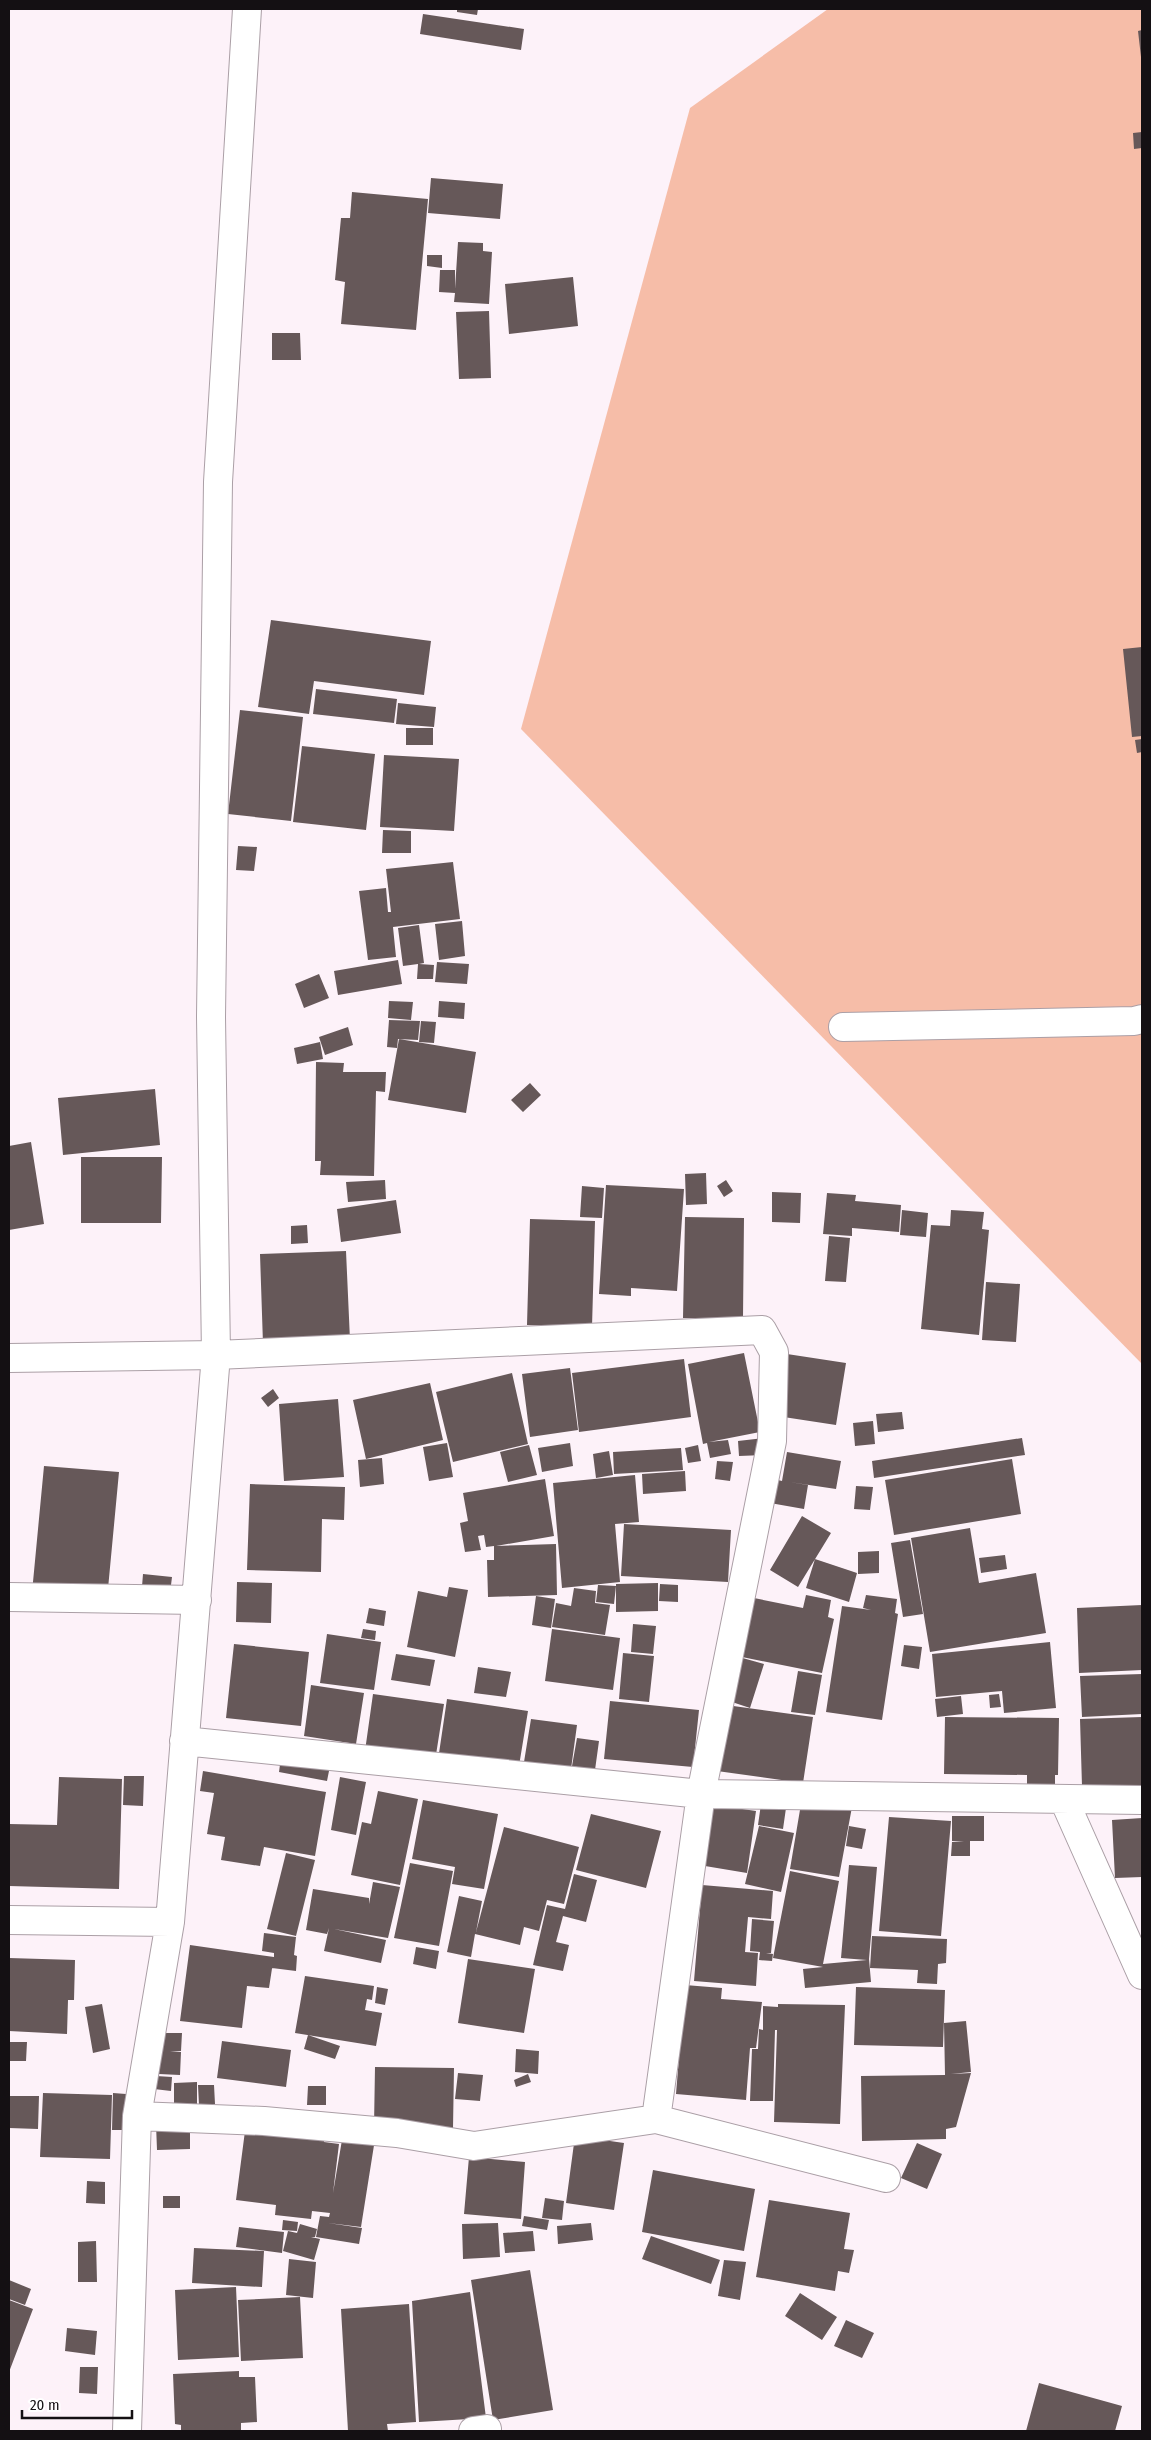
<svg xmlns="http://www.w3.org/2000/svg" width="1151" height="2440" viewBox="0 0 1151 2440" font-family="'Fira Sans Condensed',sans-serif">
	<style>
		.green { fill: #f6bda8 }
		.building { fill: #665859 }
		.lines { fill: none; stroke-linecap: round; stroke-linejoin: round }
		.minor-casing { stroke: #ab9fa6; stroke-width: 30 }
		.minor { stroke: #fff; stroke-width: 28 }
	</style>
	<rect width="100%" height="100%" fill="#fdf2f9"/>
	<!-- green -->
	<path class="green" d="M828,9H1142V1364L521,729L690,108Z"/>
	<!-- building -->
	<path class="building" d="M457,9H478L477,15L457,12Z
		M423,14L524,29L521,50L420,34Z
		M1142,30V57H1141L1138,31Z
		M1142,132V148L1134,149L1133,133Z
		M431,178L503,184L500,219L428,213Z
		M352,192L428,199L416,330L341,324L345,282L335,280L341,218H350Z
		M458,242L483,243V251L492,252L489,304L454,302L455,293L439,292L440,270H455V289Z
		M427,255H442V268L427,266Z
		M573,277L578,326L509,334L505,284Z
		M489,311L491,378L459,379L456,312Z
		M272,333H300L301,360H272Z
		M271,620L431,641L424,695L314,681L309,714L258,707Z
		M1142,647V736L1132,737L1123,649Z
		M316,689L397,699L394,723L313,714Z
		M398,703L436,707L434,727L396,724Z
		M240,710L303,717L291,821L228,814Z
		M406,728H433V745H406Z
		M1142,739V752L1137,753L1135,740Z
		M302,746L375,754L366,830L293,822Z
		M384,755L459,759L454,831L380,827Z
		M383,830L411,831V853H382Z
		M238,846L257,847L254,871L236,870Z
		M453,862L460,919L393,927L396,957L368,960L359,891L386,888L388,912H391L386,869Z
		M462,921L465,956L439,960L435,924Z
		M419,925L424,963L419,964L434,965L433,979H417L418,964L403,966L398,928Z
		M398,960L402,984L338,995L334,971Z
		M437,962L469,964L467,984L435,982Z
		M319,974L329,998L304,1008L295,984Z
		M389,1001L413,1002L411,1020L388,1018Z
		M439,1001L465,1003L464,1019L438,1017Z
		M389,1020L420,1021L418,1040L398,1039L397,1048L387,1047Z
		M421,1021L436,1022L434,1043L419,1042Z
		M348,1027L353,1045L325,1055L319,1037Z
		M399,1039L476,1052L466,1113L388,1100Z
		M320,1042L323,1059L297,1064L294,1048Z
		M316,1062L344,1063L343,1072H386L385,1092L376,1091L374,1176L320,1175L321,1161H315Z
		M530,1083L541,1095L523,1112L511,1100Z
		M155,1089L160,1145L63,1155L58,1098Z
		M31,1142L44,1224L9,1230V1146Z
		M81,1157H162L161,1223H81Z
		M706,1173L707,1204L686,1205L685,1174Z
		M385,1180L386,1199L348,1202L346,1182Z
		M726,1180L733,1191L724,1197L717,1186Z
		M606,1185L684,1189L677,1291L631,1288V1296L599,1294Z
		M582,1186L604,1188L602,1218L580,1217Z
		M772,1192L801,1193L800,1223L772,1222Z
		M827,1193L856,1195L855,1201L901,1205L899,1232L852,1228V1236L823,1234Z
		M396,1200L401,1233L341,1242L337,1209Z
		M902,1210L928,1213L926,1237L900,1235Z
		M951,1210L984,1212L982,1229L989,1230L979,1335L921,1329L931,1225L950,1226Z
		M685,1217L744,1218L743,1318H683Z
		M530,1219L595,1221L592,1327L527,1325Z
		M307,1225L308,1243L291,1244V1226Z
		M829,1236L850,1238L846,1282L825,1281Z
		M346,1251L350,1340L263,1344L260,1254Z
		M986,1282L1020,1284L1016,1342L982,1340Z
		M744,1353L760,1432L709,1442L728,1440L731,1454L710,1458L707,1443L703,1444L688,1364Z
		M787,1354L846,1363L836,1425L777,1416Z
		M684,1359L691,1417L579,1432L572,1373Z
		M570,1368L578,1430L530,1437L522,1374Z
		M512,1373L528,1444L453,1462L436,1392Z
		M430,1383L443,1440L366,1459L353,1400Z
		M273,1389L279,1398L268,1407L261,1398Z
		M338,1399L344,1477L284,1481L279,1404Z
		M902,1412L904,1429L878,1432L876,1414Z
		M873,1421L875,1444L855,1446L853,1423Z
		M764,1438L765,1455L739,1456L738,1441Z
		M1022,1438L1025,1455L874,1478L872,1461Z
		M447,1443L453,1477L429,1481L423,1447Z
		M570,1443L573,1466L542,1472L538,1448Z
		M529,1445L537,1475L508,1482L500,1452Z
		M698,1445L701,1461L688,1463L685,1448Z
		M681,1448L683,1470L614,1474L613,1452Z
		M609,1451L613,1475L596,1478L593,1454Z
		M787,1452L841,1461L836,1489L789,1482L808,1485L804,1509L770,1503L774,1479L782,1481Z
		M382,1458L384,1484L360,1487L358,1460Z
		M1012,1459L1021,1514L894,1535L885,1480Z
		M717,1461L733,1462L730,1481L715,1479Z
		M44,1466L119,1472L106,1610L31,1603Z
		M685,1471L686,1491L643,1494L642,1474Z
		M635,1475L639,1522L615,1524L620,1582L562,1588L553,1483Z
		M545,1479L554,1536L496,1546L556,1544L557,1595L488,1597L487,1560H494V1546L486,1547L484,1535L478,1536L481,1550L465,1552L460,1523L468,1521L463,1493Z
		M250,1484L345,1487L344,1520L322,1519L321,1572L247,1570Z
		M856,1486L873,1487L870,1510L854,1509Z
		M802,1516L831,1533L798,1587L770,1570Z
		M624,1524L731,1530L728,1582L621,1576Z
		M970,1528L979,1583L1036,1573L1046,1633L930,1652L911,1538Z
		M910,1540L923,1614L903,1617L891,1543Z
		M879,1551V1573L858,1574V1552Z
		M1005,1555L1007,1569L981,1573L979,1558Z
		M815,1559L857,1573L849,1602L806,1588Z
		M143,1574L172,1577L169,1601L141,1599Z
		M237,1582L272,1583L271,1623L236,1622Z
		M658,1583V1611L616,1612V1584Z
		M660,1584L678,1585V1602L659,1601Z
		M598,1585L616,1586L614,1604L596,1602Z
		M449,1587L468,1590L455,1657L407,1647L418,1591L447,1597Z
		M574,1588L596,1591L595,1603L610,1605L605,1635L552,1627L556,1603L571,1606Z
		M806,1595L831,1600L828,1617L834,1619L822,1673L742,1657L754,1598L803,1608Z
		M866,1595L897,1599L895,1613L898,1614L882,1720L826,1712L842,1606L871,1610L863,1608Z
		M536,1596L555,1599L551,1628L532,1625Z
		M1142,1605V1670L1079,1673L1077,1608Z
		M369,1608L386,1611L384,1626L366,1623Z
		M633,1624L656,1626L653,1654L631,1652Z
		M363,1629L376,1631L375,1640L361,1638Z
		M552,1629L620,1638L613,1690L545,1681Z
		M327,1634L381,1642L374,1690L320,1683Z
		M1050,1642L1056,1708L1004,1713L1002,1691L936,1697L932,1654Z
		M234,1644L309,1652L301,1726L226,1718Z
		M904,1645L922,1647L919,1669L901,1666Z
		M623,1653L654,1656L649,1702L619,1699Z
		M396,1654L435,1660L430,1686L391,1680Z
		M739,1657L764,1664L750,1708L726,1700Z
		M478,1667L511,1672L506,1697L474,1693Z
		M798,1671L822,1675L815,1715L791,1712Z
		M1142,1674V1714L1082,1717L1080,1676Z
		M311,1685L364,1693L356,1744L304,1736Z
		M373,1694L444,1704L435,1761L365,1751Z
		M999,1694L1001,1707L990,1708L989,1695Z
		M961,1696L963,1714L937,1717L935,1699Z
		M447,1699L528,1711L518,1772L438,1760Z
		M610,1701L699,1710L693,1767L604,1759Z
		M726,1705L813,1717L803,1783L717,1771Z
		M945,1717L1059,1718L1058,1775H1055V1785H1027V1775L944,1774Z
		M1142,1717V1785L1082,1786L1080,1719Z
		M531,1719L577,1725L571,1769L524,1762Z
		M577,1738L599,1741L595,1770L572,1766Z
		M281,1757L330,1766L327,1781L279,1772Z
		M203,1771L326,1792L315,1856L264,1847L260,1866L221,1860L225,1837L207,1834L214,1793L200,1791Z
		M124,1776H144L143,1806L123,1805Z
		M59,1777L122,1779L119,1889L9,1886V1824L57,1825Z
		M340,1777L366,1782L356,1835L331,1830Z
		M378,1791L418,1799L400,1885L351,1875L362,1822L371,1824Z
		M802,1798L852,1807L839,1877L790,1869Z
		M423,1800L498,1814L484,1889L452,1884L455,1867L412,1859Z
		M708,1804L756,1811L747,1873L699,1865Z
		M761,1804L786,1808L783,1829L758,1825Z
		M591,1814L661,1831L646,1888L576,1870Z
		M952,1816H984V1841H970V1856H951L952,1842H964L952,1841Z
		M889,1817L951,1821L941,1936L879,1931Z
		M1142,1818V1877L1115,1878L1112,1820Z
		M759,1826L794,1833L781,1892L745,1884Z
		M849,1826L866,1829L862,1849L846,1846Z
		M504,1827L579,1847L564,1904L547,1900L539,1931L524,1927L520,1945L475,1934L471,1957L447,1952L459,1896L482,1901L476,1932Z
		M286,1853L315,1860L296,1936L267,1929Z
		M410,1863L453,1871L439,1946L394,1938Z
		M849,1865L877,1867L869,1959L871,1982L805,1988L803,1969L823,1967L773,1958L790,1871L839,1881L823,1964L867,1960L841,1958Z
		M574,1874L597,1880L586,1922L563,1916L556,1942L569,1945L563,1971L533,1965L547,1905L565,1909Z
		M373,1882L400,1887L388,1938L334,1929L386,1940L381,1963L324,1951L329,1928L327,1934L306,1930L313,1889L369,1898V1904Z
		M702,1885L773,1891L771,1919L748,1917L745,1952L758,1953L756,1986L694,1981Z
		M752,1919L774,1921L771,1953H766L773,1954L772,1961L759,1960L760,1952L750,1951Z
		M264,1933L296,1937L294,1955L297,1956L296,1971L272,1968L273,1962L269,1988L247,1986L242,2028L180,2021L190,1945L274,1957V1953L262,1951Z
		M872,1936L947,1939L946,1963L938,1964L937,1984L917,1983L918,1970L870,1968Z
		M416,1947L439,1951L436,1969L413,1964Z
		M9,1958L75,1960L74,2000H68L67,2034L9,2031Z
		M468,1959L535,1969L524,2033L458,2023Z
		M305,1976L374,1986L372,2000L367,1999L365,2010L382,2013L376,2046L295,2033Z
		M685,1985L722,1988L721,1999L762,2002L756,2048H750L746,2100L676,2094Z
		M377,1987L388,1989L385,2005L375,2003Z
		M856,1987L945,1990L943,2047L854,2045Z
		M102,2004L110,2049L93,2053L85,2007Z
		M778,2004L845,2005L840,2124L774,2122L777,2030H775L773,2101H750L752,2049H762H758L759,2029L763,2030V2006L778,2007Z
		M966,2021L971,2072L951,2074L971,2073L956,2127L946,2129V2139L862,2141L861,2076L945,2075L944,2023Z
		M160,2033H182L181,2051H170L181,2052L180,2075L159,2074Z
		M308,2035L340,2046L335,2059L304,2049Z
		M222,2041L291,2050L286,2087L217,2078Z
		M9,2042H27L26,2061H9Z
		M516,2049L539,2051L538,2074L515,2072Z
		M375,2067L454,2068L453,2128L374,2126Z
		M458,2073L483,2075L480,2101L455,2099Z
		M528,2074L531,2082L516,2087L514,2080Z
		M156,2076L172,2077L171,2091L154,2089Z
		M197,2082V2104L174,2105V2083Z
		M198,2085H214L215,2104L199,2105Z
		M308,2086H326V2105H307Z
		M43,2093L112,2095L110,2159L40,2157Z
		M113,2093L126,2094L125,2130H112Z
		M9,2096H39L38,2129L9,2128Z
		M156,2124H190V2149L157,2150Z
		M245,2131L325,2132L324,2142L339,2144L333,2193L343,2134L375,2139L361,2227L328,2223L362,2228L359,2244L316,2237L320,2216L329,2217L330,2213L312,2211L311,2219L275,2215L276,2205L236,2200Z
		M575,2136L624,2143L614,2210L566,2203Z
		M917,2143L942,2154L927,2189L901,2178Z
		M469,2157L525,2162L521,2219L464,2214Z
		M653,2170L755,2189L744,2251L642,2232Z
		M87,2181L105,2182V2204L86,2203Z
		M163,2196H180V2208H163Z
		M545,2198L564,2201L562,2220L542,2218Z
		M769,2200L850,2213L844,2249L854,2250L849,2273L838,2271L835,2291L756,2277Z
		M524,2216L549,2220L547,2230L522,2226Z
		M283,2220L298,2222L297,2231L282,2230Z
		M498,2223L500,2257L463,2259L462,2224Z
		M591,2223L593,2240L558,2244L557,2226Z
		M300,2224L317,2229L315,2237H311L320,2239L314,2260L283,2251L288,2231L297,2233Z
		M239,2227L284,2232L282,2253L236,2247Z
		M533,2231L535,2251L505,2253L503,2233Z
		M651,2236L720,2260L711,2284L642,2259Z
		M96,2241L97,2282H78V2242Z
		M194,2248L264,2251L262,2287L192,2283Z
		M289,2259L316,2262L313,2298L286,2295Z
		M724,2260L746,2262L740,2300L718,2296Z
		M530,2270L553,2410L493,2420L471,2280Z
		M9,2280L31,2289L25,2305L9,2299Z
		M236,2287L239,2357L178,2360L175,2290Z
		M470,2292L486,2418L419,2422L412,2301Z
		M800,2293L837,2317L822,2340L785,2316Z
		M300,2297L303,2358L241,2361L238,2300Z
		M9,2300L33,2309L9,2372Z
		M409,2304L416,2422L387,2424L388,2431H348L341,2309Z
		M846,2320L874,2333L862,2358L834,2346Z
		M67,2328L97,2331L95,2355L65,2351Z
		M80,2367H98L97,2394L79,2393Z
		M239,2371V2377H255L257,2422L241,2423V2431H181V2425L175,2424L173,2374Z
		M1039,2383L1122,2406L1115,2431H1026Z"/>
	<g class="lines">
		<defs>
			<path id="minor" d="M843,1027L1134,1021L1142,1019
				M9,1358L216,1355L762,1330L774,1352L772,1441L701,1794L656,2119
				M9,1597L197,1600
				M184,1741L701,1794L1142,1800
				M1064,1800L1142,1975
				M9,1920L170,1922
				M137,2116L264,2121L397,2133L474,2146L656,2119L886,2178
				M127,2431L137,2116L170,1922L216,1355L211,1017L218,482L247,9
				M473,2431L487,2429"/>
		</defs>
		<!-- minor casing -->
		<use href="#minor" class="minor-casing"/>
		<!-- minor -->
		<use href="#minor" class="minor"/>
	</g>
	<!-- border -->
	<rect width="1151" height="2440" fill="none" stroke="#141013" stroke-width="20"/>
	<!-- scale -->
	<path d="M22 2410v8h110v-8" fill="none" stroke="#141013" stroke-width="2.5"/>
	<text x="30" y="2410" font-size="15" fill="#141013" stroke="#ffffff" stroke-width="4" paint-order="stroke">20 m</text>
</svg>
